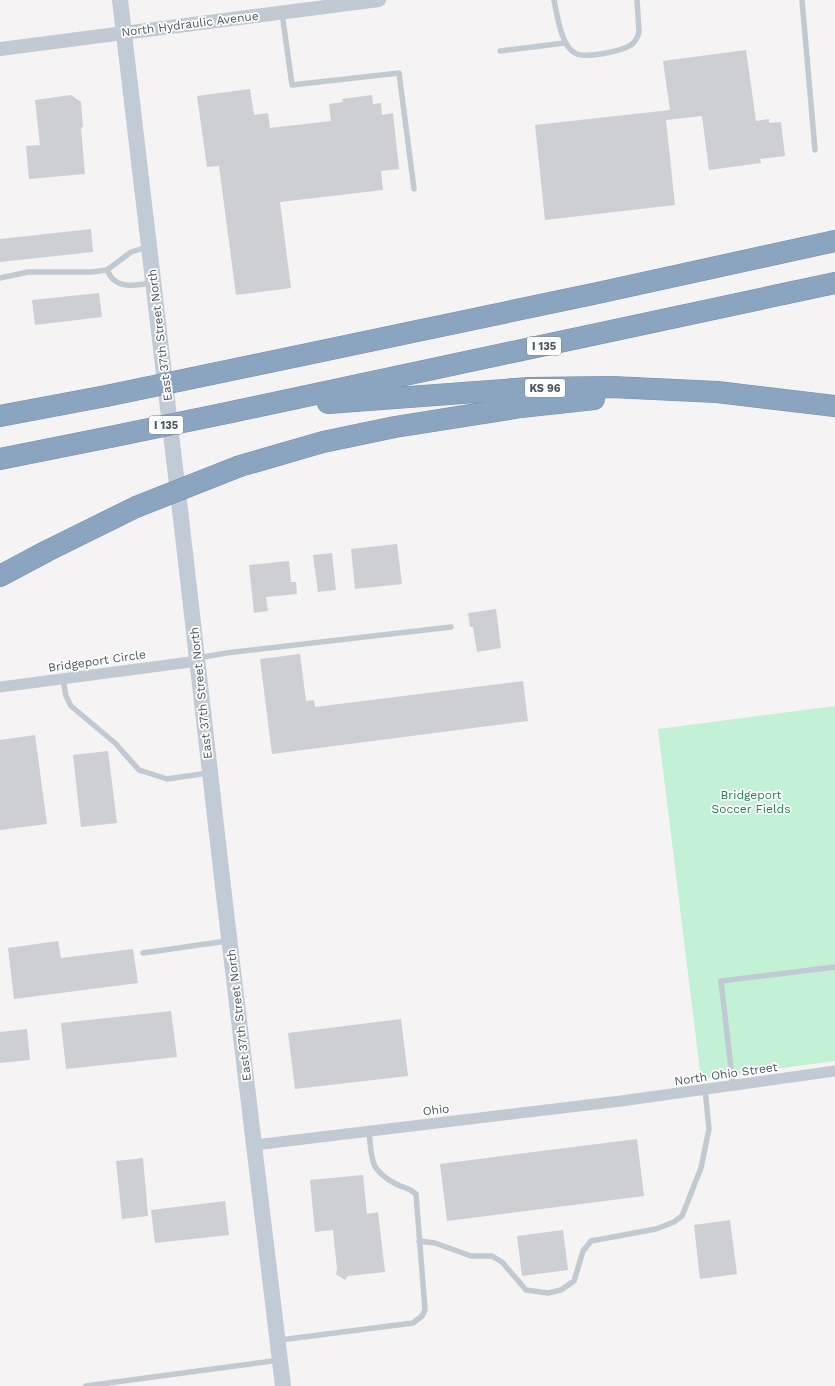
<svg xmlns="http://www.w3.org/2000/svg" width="835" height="1386" viewBox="0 0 835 1386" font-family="'Work Sans',sans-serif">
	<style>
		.green { fill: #c3f1d5 }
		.building { fill: #cdcfd5 }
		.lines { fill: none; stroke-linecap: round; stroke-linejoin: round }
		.motorway-casing { stroke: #7690ad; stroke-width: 22 }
		.service { stroke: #c1cad2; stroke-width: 5.5 }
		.minor { stroke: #c1cad2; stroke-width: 11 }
		.tertiary { stroke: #c1cad2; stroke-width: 14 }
		.secondary { stroke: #c1cbd6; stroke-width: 16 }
		.motorway { stroke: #8ba5c1; stroke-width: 21 }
		.motorway-bridge-casing { stroke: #7690ad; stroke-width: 22; stroke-linecap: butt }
		.motorway-bridge { stroke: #8ba5c1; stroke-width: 21 }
		.labels { text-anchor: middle; stroke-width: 3.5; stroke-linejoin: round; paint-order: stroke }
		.shield { fill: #fff; stroke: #808990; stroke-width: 1 }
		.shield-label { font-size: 11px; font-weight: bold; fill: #4a5661 }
		.street-label { font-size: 12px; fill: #4a5661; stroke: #fff }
		.park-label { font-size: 12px; fill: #17864f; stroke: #fff }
	</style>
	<rect width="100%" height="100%" fill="#f5f3f3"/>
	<!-- green -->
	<path class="green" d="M835,706V1061L701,1079L658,729Z"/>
	<!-- building -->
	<path class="building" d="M746,50L756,121L769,119V123L781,122L785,156L760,159L761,163L709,170L702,116L666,120L675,205L545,220L535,125L670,110L663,61Z
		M250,89L254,115L268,113L270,128L331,121L329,104L343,102L342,99L372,95L373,104L381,103L382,115L393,113L399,169L381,171L383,190L280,202L291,288L236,295L219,166L207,167L197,96Z
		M71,95L81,102L83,127L81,128L85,174L29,179L26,146L40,145L35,100Z
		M91,229L93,252L0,262V239Z
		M99,293L102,317L35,325L32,300Z
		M397,544L402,584L355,589L351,549Z
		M332,553L336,590L318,592L313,555Z
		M289,561L291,582H296L297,594L266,597L268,611L254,613L249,565Z
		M496,609L501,648L477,652L473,627H470L468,613Z
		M300,654L306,701L314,700L315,707L523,681L528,721L272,754L260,659Z
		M35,735L47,824L0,830V740Z
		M108,751L117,823L81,827L73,755Z
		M58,941L61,958L133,949L138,983L14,999L8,948Z
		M171,1011L177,1057L66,1069L61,1023Z
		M401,1019L408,1076L295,1089L288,1033Z
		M27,1029L30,1060L0,1063V1032Z
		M637,1139L644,1196L447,1221L440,1164Z
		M143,1158L148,1216L122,1219L116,1161Z
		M363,1175L367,1214L378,1212L385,1272L348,1276L345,1280L336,1274L337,1269L333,1230L315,1232L310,1180Z
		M225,1201L229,1235L155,1243L151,1210Z
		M730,1220L737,1274L700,1279L694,1225Z
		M563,1230L568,1270L522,1276L517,1236Z"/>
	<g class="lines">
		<defs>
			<path id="motorway" d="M212,374L593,294L835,241
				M328,403L529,388L612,387L717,392L835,406
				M222,414L835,283
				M0,416L106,396
				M0,459L110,437
				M240,466L323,442L395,427L521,407L594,399
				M0,576L47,551L136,507"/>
		</defs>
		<!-- motorway casing -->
		<use href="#motorway" class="motorway-casing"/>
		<!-- service -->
		<path class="service" d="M554,0C557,14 561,46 575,53C585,59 622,51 631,45C635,42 638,36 639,32L637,0
			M802,0L815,150
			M282,13L292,85L399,73L414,189
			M500,51L565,43
			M107,270C109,273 111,278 114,280C124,289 140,284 151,283
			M0,278L28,272H92L107,270L131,252L147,247
			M198,658L226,653L451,627
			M63,679L66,696L71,706L115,743L139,770L167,779L208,773
			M143,953L227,941
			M733,1086L721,981L835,967
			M419,1241L435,1243L471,1256H492L502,1262L526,1290L548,1293L561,1290L574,1281L583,1251L591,1241L656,1229L674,1222L682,1216L701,1168L709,1129L705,1089
			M280,1340L413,1323L422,1316L425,1310L416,1194C407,1186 405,1189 396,1184C369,1170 372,1159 369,1132
			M86,1386L280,1360"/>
		<!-- minor -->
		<path class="minor" d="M0,687L198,661
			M254,1145L621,1101L835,1071"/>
		<!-- tertiary -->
		<path class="tertiary" d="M0,49L379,0"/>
		<!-- secondary -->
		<path class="secondary" d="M120,0L182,527L225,904L283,1386"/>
		<!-- motorway -->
		<use href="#motorway" class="motorway"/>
		<defs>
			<path id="motorway-bridge" d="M106,396L212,374
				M110,437L222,414
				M136,507L240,466"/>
		</defs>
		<!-- motorway-bridge casing -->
		<use href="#motorway-bridge" class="motorway-bridge-casing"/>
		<!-- motorway-bridge -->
		<use href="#motorway-bridge" class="motorway-bridge"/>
	</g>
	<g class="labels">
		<!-- shield labels -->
		<g class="shield">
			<rect x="527" y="337" width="34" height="18" rx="3"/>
			<rect x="525" y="379" width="40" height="18" rx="3"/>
			<rect x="149" y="416" width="34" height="18" rx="3"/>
		</g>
		<g class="shield-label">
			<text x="544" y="350">I 135</text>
			<text x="545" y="392">KS 96</text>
			<text x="166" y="429">I 135</text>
		</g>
		<!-- street labels -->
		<g class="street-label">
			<text transform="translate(190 24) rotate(-7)" y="4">North Hydraulic Avenue</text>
			<text transform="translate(160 335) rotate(-97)" y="4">East 37th Street North</text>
			<text transform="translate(97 661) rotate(-8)" y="4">Bridgeport Circle</text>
			<text transform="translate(201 693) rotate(-96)" y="4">East 37th Street North</text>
			<text transform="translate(239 1015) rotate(-97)" y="4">East 37th Street North</text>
			<text transform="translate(726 1074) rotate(-8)" y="4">North Ohio Street</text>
			<text transform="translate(436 1110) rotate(-7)" y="4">Ohio</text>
		</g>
		<!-- park labels -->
		<g class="park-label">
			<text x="751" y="799">Bridgeport<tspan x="751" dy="14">Soccer Fields</tspan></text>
		</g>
	</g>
</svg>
